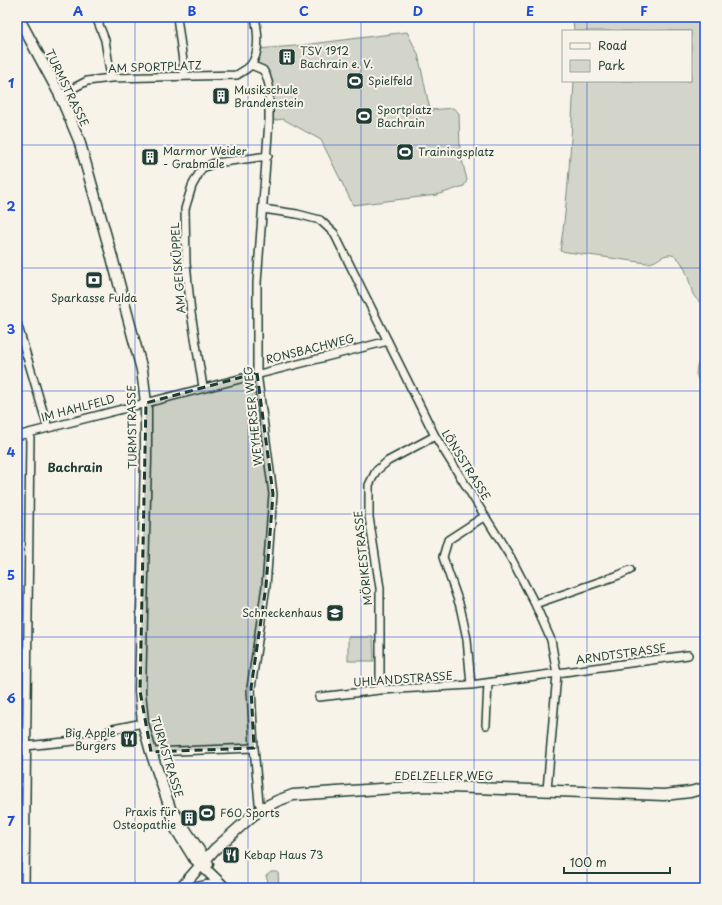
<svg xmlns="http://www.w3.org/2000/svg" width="722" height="905" viewBox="0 0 722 905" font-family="'Playpen Sans',sans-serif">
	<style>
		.green { fill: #d3d5ca; stroke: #79897f }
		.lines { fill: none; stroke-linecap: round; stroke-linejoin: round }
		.minor-casing { stroke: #1f3d34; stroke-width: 10 }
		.secondary-casing { stroke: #1f3d34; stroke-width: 13 }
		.minor { stroke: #f7f3e8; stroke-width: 7 }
		.secondary { stroke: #f7f3e8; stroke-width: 10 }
		.marked { fill: #1f3d34; fill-opacity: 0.2; stroke: #1f3d34; stroke-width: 3; stroke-dasharray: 8 5; stroke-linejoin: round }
		.grid { fill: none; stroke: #1d4ed8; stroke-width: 1; stroke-opacity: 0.55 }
		.labels { text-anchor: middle; stroke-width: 4; stroke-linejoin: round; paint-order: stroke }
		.poi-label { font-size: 11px; fill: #1f3d34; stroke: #f7f3e8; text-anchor: start }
		.street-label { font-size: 11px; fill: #1f3d34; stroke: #f7f3e8 }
		.neighbourhood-label { font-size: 12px; font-weight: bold; fill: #1f3d34; stroke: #f7f3e8 }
		.neatline { fill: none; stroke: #1d4ed8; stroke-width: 1.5 }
		.grid-label { font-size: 13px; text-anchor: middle; font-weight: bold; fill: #1d4ed8 }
	</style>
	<rect width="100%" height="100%" fill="#f7f3e8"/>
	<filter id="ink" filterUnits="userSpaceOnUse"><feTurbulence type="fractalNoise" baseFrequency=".025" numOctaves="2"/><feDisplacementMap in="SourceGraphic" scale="8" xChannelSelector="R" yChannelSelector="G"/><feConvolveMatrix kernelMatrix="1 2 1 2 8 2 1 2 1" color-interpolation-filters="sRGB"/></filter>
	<g filter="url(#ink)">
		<!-- green -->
		<path class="green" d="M573,17H705V159L700,206L705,234V312C703,302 697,302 693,294C689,283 684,252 667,255C659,257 656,263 647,263L560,251C569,194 571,139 574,81H691V31H574Z
			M407,32L418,54L430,110L453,108L459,113L460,152L467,180L464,186L437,195L353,205L321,140L283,119L269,121L266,75L251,65L257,49L295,46Z
			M705,325V396L696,374L697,366L704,353L705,349Z
			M348,637H373L374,661H348Z
			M271,872H278L279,888H270L266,876Z"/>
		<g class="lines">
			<defs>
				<path id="minor" d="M96,17L105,40L111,78
					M177,17L185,76
					M251,65L263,70L266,75L269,85V121L257,283V373L273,494L266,586L251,688L254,748L259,803L263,808
					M60,95L87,81L111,78L237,75C241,72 246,70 250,66C261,53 258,32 255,17
					M263,209L297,214L320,220L334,233L435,436L511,558L535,604L551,640L557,674L547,790
					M17,323L48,428
					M203,387L191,313L186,263L185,209L192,186L202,168L215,163L268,156
					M17,436L388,341
					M535,604L619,575L630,570
					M471,685L467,639L460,606L443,557L448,540L485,516
					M380,690V588L369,517V485L376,471L388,461L435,436
					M319,697L380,690L471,685L688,655
					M486,725L488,683
					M17,746H26L94,739L113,729L143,723
					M151,752L254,748
					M25,888L30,433"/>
				<path id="secondary" d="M18,17L60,95L79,140L113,261L142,370L146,403V459L140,691L143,723L151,752L170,808L176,829L194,858L225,888
					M175,814L208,864
					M181,888L214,850L252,816L263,808L277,801L293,795L423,786L664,795L690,792L705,788
					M197,888L206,886L222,885"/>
			</defs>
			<!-- minor casing -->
			<use href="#minor" class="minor-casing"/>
			<!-- secondary casing -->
			<use href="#secondary" class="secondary-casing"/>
			<!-- minor -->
			<use href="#minor" class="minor"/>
			<!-- secondary -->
			<use href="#secondary" class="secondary"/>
		</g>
	</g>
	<!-- marked area -->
	<path class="marked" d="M257,373L273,494L266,586L251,688L254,748L151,752L140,691L146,403Z"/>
	<!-- grid -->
	<path class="grid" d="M135,17V888M248,17V888M361,17V888M474,17V888M587,17V31M587,81V888M17,145H705M17,268H705M17,391H705M17,514H705M17,637H705M17,760H705"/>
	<!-- icons -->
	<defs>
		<symbol id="building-square" viewBox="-11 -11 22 22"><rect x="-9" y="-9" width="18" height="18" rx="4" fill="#1f3d34" stroke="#f7f3e8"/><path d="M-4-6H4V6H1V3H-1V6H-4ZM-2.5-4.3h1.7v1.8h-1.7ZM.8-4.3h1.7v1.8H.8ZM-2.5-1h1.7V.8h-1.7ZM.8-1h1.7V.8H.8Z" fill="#fff"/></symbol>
		<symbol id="stadium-square" viewBox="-11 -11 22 22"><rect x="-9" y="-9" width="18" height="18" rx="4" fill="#1f3d34" stroke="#f7f3e8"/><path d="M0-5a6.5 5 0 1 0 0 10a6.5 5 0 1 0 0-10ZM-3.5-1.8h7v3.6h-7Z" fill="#fff"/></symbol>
		<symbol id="bank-square" viewBox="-11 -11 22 22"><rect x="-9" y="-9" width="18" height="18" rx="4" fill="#1f3d34" stroke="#f7f3e8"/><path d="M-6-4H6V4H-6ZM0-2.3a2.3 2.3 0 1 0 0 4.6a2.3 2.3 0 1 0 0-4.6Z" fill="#fff"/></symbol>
		<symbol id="school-square" viewBox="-11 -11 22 22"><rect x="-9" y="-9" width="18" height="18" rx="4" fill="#1f3d34" stroke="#f7f3e8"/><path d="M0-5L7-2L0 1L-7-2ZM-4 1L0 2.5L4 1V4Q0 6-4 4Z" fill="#fff"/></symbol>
		<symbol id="restaurant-square" viewBox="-11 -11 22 22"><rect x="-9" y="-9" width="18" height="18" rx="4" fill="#1f3d34" stroke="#f7f3e8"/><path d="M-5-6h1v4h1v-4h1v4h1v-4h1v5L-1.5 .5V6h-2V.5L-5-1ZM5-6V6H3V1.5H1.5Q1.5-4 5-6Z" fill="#fff"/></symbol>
	</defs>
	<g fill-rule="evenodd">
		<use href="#building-square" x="277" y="47" width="20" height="20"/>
		<use href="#stadium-square" x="345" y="71" width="20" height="20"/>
		<use href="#building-square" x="211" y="86" width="20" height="20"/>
		<use href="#stadium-square" x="354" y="106" width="20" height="20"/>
		<use href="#stadium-square" x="395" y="142" width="20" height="20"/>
		<use href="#building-square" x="140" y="147" width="20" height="20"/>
		<use href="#bank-square" x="84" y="270" width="20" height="20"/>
		<use href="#school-square" x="325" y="603" width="20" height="20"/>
		<use href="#restaurant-square" x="119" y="729" width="20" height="20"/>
		<use href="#stadium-square" x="197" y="803" width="20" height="20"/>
		<use href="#building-square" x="179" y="808" width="20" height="20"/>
		<use href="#restaurant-square" x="221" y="845" width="20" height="20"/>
	</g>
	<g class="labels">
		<!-- poi labels -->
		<g class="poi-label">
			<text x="300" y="55">TSV 1912<tspan x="300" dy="13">Bachrain e. V.</tspan></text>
			<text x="368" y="85">Spielfeld</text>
			<text x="234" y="94">Musikschule<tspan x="234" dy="13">Brandenstein</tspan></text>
			<text x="377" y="114">Sportplatz<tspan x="377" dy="13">Bachrain</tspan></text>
			<text x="163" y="155">Marmor Weider<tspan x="163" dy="13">- Grabmale</tspan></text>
			<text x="418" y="156">Trainingsplatz</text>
			<text x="94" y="302" text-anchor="middle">Sparkasse Fulda</text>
			<text x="322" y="617" text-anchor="end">Schneckenhaus</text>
			<text x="116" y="737" text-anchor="end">Big Apple<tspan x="116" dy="13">Burgers</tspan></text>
			<text x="176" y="816" text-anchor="end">Praxis für<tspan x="176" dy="13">Osteopathie</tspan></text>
			<text x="220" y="817">F60 Sports</text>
			<text x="244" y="859">Kebap Haus 73</text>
		</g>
		<!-- street labels -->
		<g class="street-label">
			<text transform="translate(155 67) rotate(-2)" y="4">AM SPORTPLATZ</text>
			<text transform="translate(67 88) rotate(64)" y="4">TURMSTRASSE</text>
			<text transform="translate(178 268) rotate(-94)" y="4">AM GEISKÜPPEL</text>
			<text transform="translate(310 349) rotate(-14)" y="4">RONSBACHWEG</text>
			<text transform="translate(78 408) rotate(-15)" y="4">IM HAHLFELD</text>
			<text transform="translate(253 416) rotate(-96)" y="4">WEYHERSER WEG</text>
			<text transform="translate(132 427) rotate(-91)" y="4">TURMSTRASSE</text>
			<text transform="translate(466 465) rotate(58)" y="4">LÖNSSTRASSE</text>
			<text transform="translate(363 558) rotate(-96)" y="4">MÖRIKESTRASSE</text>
			<text transform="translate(621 654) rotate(-8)" y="4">ARNDTSTRASSE</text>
			<text transform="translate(403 679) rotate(-4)" y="4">UHLANDSTRASSE</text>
			<text transform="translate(167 757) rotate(73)" y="4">TURMSTRASSE</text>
			<text x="444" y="780">EDELZELLER WEG</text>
		</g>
		<!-- neighbourhood labels -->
		<g class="neighbourhood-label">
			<text x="75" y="472">Bachrain</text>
		</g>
	</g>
	<!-- margin -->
	<rect width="722" height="905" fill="none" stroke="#f7f3e8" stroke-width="44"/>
	<!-- legend -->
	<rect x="562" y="30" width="130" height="52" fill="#f7f3e8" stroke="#a1aaa0"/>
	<rect x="570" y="43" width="20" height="6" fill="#f7f3e8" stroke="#a1aaa0"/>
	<text x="598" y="50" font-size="12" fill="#1f3d34">Road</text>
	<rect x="570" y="60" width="20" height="12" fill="#d3d5ca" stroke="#a1aaa0"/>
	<text x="598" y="70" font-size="12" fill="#1f3d34">Park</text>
	<!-- scale -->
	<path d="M564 867v6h106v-6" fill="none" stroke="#1f3d34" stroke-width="2"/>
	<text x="570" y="867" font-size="12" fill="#1f3d34" stroke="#f7f3e8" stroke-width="3" paint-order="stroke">100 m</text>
	<rect x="22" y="22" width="678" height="861" class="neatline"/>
	<g class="grid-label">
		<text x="78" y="16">A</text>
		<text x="192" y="16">B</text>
		<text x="304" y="16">C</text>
		<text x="418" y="16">D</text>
		<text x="530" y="16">E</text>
		<text x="644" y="16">F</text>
		<text x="11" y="88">1</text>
		<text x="11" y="211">2</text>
		<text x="11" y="334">3</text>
		<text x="11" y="457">4</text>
		<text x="11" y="580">5</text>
		<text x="11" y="703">6</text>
		<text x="11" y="826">7</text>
	</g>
</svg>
